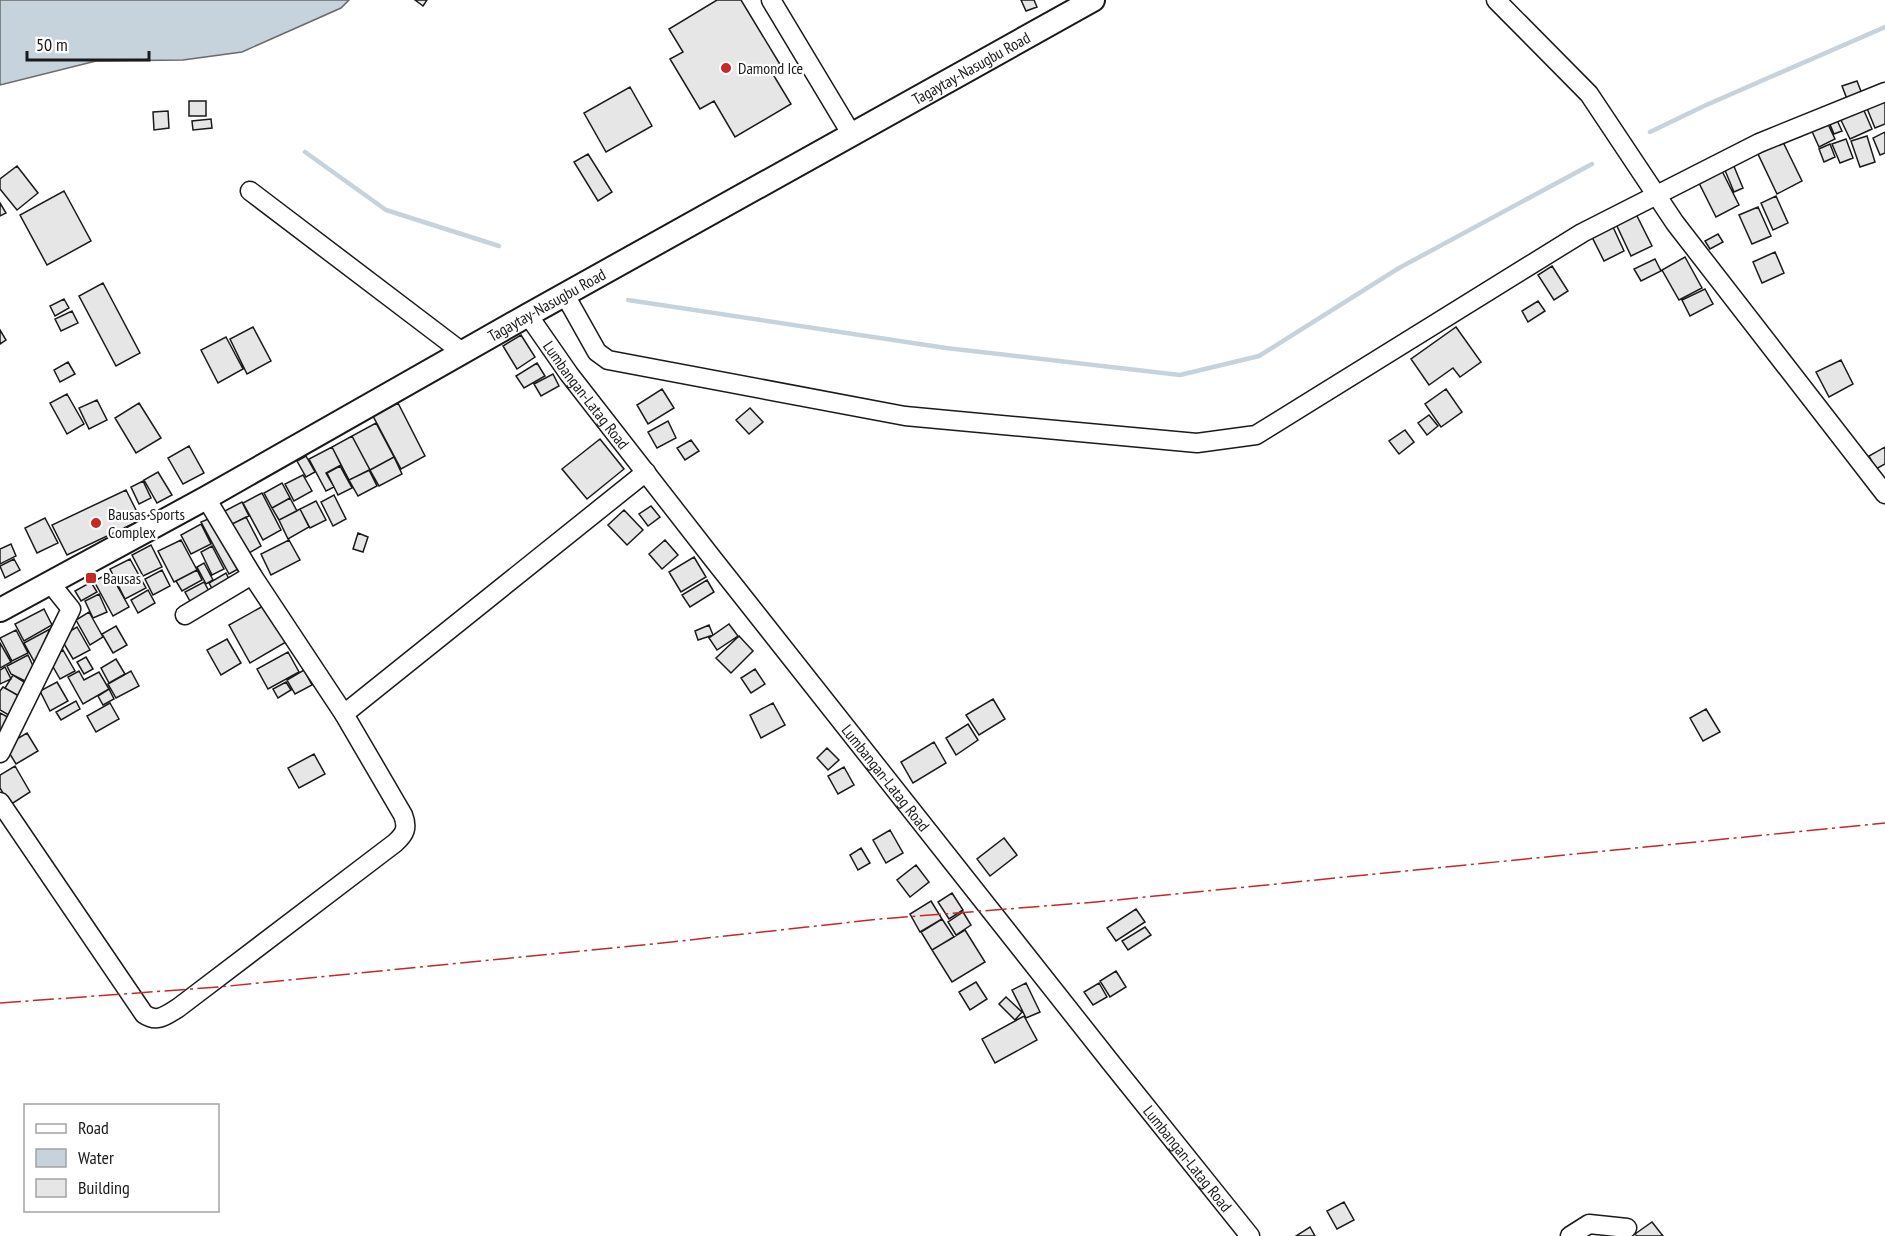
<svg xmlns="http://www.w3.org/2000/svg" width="1885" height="1236" viewBox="0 0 1885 1236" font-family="'PT Sans Narrow',sans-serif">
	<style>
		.water { fill: #c6d2dc; stroke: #6a6a6a; stroke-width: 1.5 }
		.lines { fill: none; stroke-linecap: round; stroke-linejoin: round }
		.stream { stroke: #c6d2dc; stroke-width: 4.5 }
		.building { fill: #e6e6e6; stroke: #1a1a1a; stroke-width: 1.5 }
		.minor-casing { stroke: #1a1a1a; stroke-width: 21 }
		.major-casing { stroke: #1a1a1a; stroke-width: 26 }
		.minor { stroke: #fff; stroke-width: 18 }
		.major { stroke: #fff; stroke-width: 22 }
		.power { stroke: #c62828; stroke-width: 1.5; stroke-dasharray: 21 4.5 3 4.5; stroke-linecap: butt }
		.poi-dot { fill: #c62828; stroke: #fff; stroke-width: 2 }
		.labels { text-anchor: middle; stroke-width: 4.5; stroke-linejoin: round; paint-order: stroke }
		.poi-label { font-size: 16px; fill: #1a1a1a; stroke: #fff; text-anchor: start }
		.street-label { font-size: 16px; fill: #1a1a1a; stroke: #fff }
	</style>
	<rect width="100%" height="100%" fill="#fff"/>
	<!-- water -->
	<path class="water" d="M0,0H349L341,8L242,52L183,60L96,61L0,85Z"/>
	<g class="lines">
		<!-- stream -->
		<path class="stream" d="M1650,132L1704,106L1885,27
			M305,152L386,210L499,246
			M628,300L946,348L1180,375L1259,356L1399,268L1592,164"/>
	</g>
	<!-- building -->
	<path class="building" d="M415,0H427L423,6Z
		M717,0H741L781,66L771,71L791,104L735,137L714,101L700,109L670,59L683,52L669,29Z
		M1021,0H1034L1037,7L1026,11Z
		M1857,81L1862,94L1847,99L1842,86Z
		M630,87L652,126L606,152L584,113Z
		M1885,98V124L1875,128L1866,106Z
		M189,101H206V116H189Z
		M1862,106L1872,129L1850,139L1839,116Z
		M168,111L169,128L154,130L153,112Z
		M1836,118L1842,131L1834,134L1829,122Z
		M211,119L212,128L193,130L192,121Z
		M1826,120L1835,139L1819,147L1810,127Z
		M1885,132V153L1880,155L1873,138Z
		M1867,136L1875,162L1860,167L1851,141Z
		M1846,139L1853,158L1840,163L1832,144Z
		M1783,142L1802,181L1777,194L1758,154Z
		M1830,144L1835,157L1824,162L1819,149Z
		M588,154L612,192L598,201L574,162Z
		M1733,164L1743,188L1734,192L1724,168Z
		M17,166L38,193L17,210L0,189V179Z
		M1722,171L1739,205L1716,217L1699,183Z
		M64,191L91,241L47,265L20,215Z
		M1776,196L1788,223L1773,230L1761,203Z
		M0,203L6,213L0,216Z
		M1758,207L1771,236L1752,244L1739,215Z
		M1636,214L1652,246L1631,256L1616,224Z
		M1613,227L1624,251L1604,261L1592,237Z
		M1718,234L1723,242L1710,249L1705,241Z
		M1775,252L1784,273L1762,283L1753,262Z
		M1685,257L1702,288L1679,300L1662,270Z
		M1655,259L1661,271L1641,281L1634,269Z
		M1552,266L1568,291L1554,300L1538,275Z
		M103,283L140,353L116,366L79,296Z
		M1705,289L1713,304L1690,316L1682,300Z
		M64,299L69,308L55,316L50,306Z
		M1538,301L1545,311L1528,322L1522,311Z
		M72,311L78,323L61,331L55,319Z
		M253,327L271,361L247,374L230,339Z
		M1456,327L1481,362L1460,377L1453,368L1429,385L1411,359Z
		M0,330L6,340L0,344Z
		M521,335L535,357L517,369L503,346Z
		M226,337L243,369L218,383L201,350Z
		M1841,360L1853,384L1829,397L1816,372Z
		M68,362L75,374L60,382L54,370Z
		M537,363L545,376L524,388L516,376Z
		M553,374L559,386L541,396L534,384Z
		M662,389L674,408L648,424L637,405Z
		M1446,389L1462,412L1441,427L1425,404Z
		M67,394L84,424L67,434L50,403Z
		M97,400L107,420L89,429L79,408Z
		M139,403L161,438L136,453L115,418Z
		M398,403L425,456L401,469L373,416Z
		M750,408L763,422L749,434L736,420Z
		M1429,415L1438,426L1427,435L1418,423Z
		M668,421L676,438L657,448L648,432Z
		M376,423L394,457L370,470L352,436Z
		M1405,430L1414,442L1399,454L1389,441Z
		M352,436L370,470L349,480L332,447Z
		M600,439L624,469L587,499L562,469Z
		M691,440L699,451L685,460L677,448Z
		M189,446L204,473L183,484L168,458Z
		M332,447L341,465L326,473L334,487L326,491L309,459Z
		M1885,447V464L1876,469L1869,456Z
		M306,456L315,472L306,477L297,461Z
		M394,457L402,474L379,486L370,470Z
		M340,466L352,488L338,495L327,473Z
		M369,470L377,486L358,496L349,480Z
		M158,472L172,495L157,503L144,480Z
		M303,475L312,491L294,501L285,484Z
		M143,481L151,498L139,504L131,487Z
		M282,483L290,498L272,508L264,493Z
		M126,490L141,520L67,555L52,525Z
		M262,493L281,530L263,540L243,503Z
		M334,495L346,519L333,526L321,502Z
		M290,498L297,511L279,520L272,508Z
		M316,501L326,520L310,528L300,509Z
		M242,502L249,516L228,526L221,513Z
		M651,506L660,517L648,526L639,514Z
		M300,509L309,527L288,539L279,520Z
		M624,510L643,530L627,545L608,525Z
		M213,517L240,568L229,574L201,522Z
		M246,517L261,546L244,556L228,526Z
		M45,518L58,543L37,553L25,528Z
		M201,524L211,544L191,554L181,535Z
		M358,533L368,537L363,552L353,549Z
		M181,540L197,570L174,582L158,551Z
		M289,540L300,560L271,575L261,554Z
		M665,540L678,555L662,569L649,554Z
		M11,544L16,556L0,564V549Z
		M151,545L162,567L143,576L132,555Z
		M212,546L224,569L212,575L201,552Z
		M694,557L706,577L681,592L669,572Z
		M14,559L20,570L5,578L0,566Z
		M130,559L146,588L125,599L110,569Z
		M204,563L213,580L206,584L197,567Z
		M162,570L170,586L153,595L145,579Z
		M197,570L202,580L182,591L176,581Z
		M110,573L129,607L113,616L94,581Z
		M226,573L231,583L214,592L209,583Z
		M707,580L714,592L690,607L682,595Z
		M91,582L97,592L81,601L75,591Z
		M204,582L210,593L191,603L185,592Z
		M148,590L155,603L138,613L131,600Z
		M99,594L107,612L93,618L85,601Z
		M265,605L286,642L250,663L229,625Z
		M44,609L52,625L24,641L15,624Z
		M89,612L103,637L90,645L76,620Z
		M729,624L738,636L717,650L709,638Z
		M709,625L713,635L698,640L695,631Z
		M116,626L127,645L113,653L102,634Z
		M77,627L90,650L73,659L60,637Z
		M50,629L35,663L24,643Z
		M16,630L28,653L12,661L0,638Z
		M739,636L753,651L731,673L716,658Z
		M227,639L241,663L221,675L207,650Z
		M0,643L11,662L0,668Z
		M63,650L75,671L60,679L48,658Z
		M288,652L299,672L268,689L257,669Z
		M28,655L33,666L27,682L11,674L7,666Z
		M86,657L93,669L84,674L77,662Z
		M116,659L125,674L109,683L101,668Z
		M5,667L11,679L0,684V670Z
		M755,669L765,684L751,693L741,678Z
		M304,670L312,685L295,694L287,680Z
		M79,671L84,680L99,672L109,689L83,704L68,677Z
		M131,671L139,686L116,698L108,684Z
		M13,675L29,685L22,698L5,688Z
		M57,682L68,701L50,711L40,691Z
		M286,682L291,690L278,698L273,689Z
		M3,687L23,698L12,717L0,710V691Z
		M109,689L114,699L103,705L98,696Z
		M993,699L1005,719L979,735L966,715Z
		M76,701L80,709L61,720L56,712Z
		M110,703L119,719L96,732L87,716Z
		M773,703L785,725L761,738L750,715Z
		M1706,709L1720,732L1703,741L1690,718Z
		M0,713L13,720L0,735Z
		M968,724L978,740L956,755L946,738Z
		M27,733L38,751L16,764L5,746Z
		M934,742L946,763L913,783L901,762Z
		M827,748L839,760L828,770L817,758Z
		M314,754L325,774L299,788L288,768Z
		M15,766L30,792L10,805L0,788V775Z
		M844,767L854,785L838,794L828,776Z
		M890,830L903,853L886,863L873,840Z
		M1004,838L1017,855L990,876L977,859Z
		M861,848L870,863L858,870L850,855Z
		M916,865L929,882L910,897L897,880Z
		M952,893L963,910L949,919L938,902Z
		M931,901L942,919L920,932L910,914Z
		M1136,909L1145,922L1116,941L1107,928Z
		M963,912L971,925L956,935L948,922Z
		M942,919L954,937L932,950L921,932Z
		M1145,927L1151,935L1128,950L1122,941Z
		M965,930L985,962L952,982L932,950Z
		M1116,971L1126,987L1110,997L1100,981Z
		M976,982L987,999L970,1010L959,992Z
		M1026,983L1040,1012L1026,1018L1012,990Z
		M1099,983L1107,997L1093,1005L1084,992Z
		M1006,997L1022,1012L1015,1020L999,1004Z
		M1024,1016L1037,1040L995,1063L982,1039Z
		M1344,1202L1354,1220L1337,1229L1327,1211Z
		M1652,1222L1663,1236H1637L1635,1234Z
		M1310,1227L1315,1236H1296Z"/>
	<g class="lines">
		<defs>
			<g id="minor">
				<path d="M771,0L852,135"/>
				<path d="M1496,0L1589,94L1675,223L1885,494"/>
				<path d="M250,191L462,352"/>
				<path d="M565,295L597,352L608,360L905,416L1197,443L1256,435L1582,233L1759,143L1885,92"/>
				<path id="s1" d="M528,315L569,374L713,559L1112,1064L1250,1236"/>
				<path d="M185,615L252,575"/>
				<path d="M344,714L646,472"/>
				<path d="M0,753L71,609L51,584"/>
				<path d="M0,802L144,1014C157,1023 165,1016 178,1008L395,843C405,834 408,828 403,815L344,714L252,575L206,498"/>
				<path d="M1570,1236L1589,1224L1627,1228"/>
			</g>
			<g id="major">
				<path id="s2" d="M0,610L206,498L528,315L1093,0"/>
			</g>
		</defs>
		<!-- minor casing -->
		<use href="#minor" class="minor-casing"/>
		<!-- major casing -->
		<use href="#major" class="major-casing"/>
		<!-- minor -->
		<use href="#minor" class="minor"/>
		<!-- major -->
		<use href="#major" class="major"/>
		<!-- power -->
		<path class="power" d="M0,1003L219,987L653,944L880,919L1096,902L1885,823"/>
	</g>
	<!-- markers -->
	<g class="poi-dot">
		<circle cx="726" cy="68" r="6"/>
		<circle cx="96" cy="523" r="6"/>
		<rect x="85" y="572" width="12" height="12" rx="3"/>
	</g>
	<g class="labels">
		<!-- poi labels -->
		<g class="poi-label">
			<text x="738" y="74">Damond Ice</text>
			<text x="108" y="520">Bausas Sports<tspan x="108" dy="18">Complex</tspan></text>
			<text x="103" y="584">Bausas</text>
		</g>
		<!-- street labels -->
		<g class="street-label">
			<text dy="6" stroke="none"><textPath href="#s2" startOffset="1112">Tagaytay-Nasugbu Road</textPath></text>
			<text dy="6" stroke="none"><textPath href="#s2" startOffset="626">Tagaytay-Nasugbu Road</textPath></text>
			<text dy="6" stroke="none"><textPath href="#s1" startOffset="99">Lumbangan-Latag Road</textPath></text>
			<text dy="6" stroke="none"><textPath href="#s1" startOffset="585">Lumbangan-Latag Road</textPath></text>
			<text dy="6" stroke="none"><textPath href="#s1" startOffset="1071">Lumbangan-Latag Road</textPath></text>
		</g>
	</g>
	<!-- legend -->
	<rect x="24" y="1104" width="195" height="108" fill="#ffffff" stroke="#a3a3a3" stroke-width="1.5"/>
	<rect x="36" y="1124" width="30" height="9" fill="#ffffff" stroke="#a3a3a3" stroke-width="1.5"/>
	<text x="78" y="1134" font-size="18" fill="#1a1a1a">Road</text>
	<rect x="36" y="1149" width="30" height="18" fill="#c6d2dc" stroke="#a3a3a3" stroke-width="1.5"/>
	<text x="78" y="1164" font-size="18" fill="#1a1a1a">Water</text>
	<rect x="36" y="1179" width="30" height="18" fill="#e6e6e6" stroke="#a3a3a3" stroke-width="1.5"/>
	<text x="78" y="1194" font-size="18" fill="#1a1a1a">Building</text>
	<!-- scale -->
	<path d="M27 51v9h122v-9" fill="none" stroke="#1a1a1a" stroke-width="3"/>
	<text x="36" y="51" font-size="18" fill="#1a1a1a" stroke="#ffffff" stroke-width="4.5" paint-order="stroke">50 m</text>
</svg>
